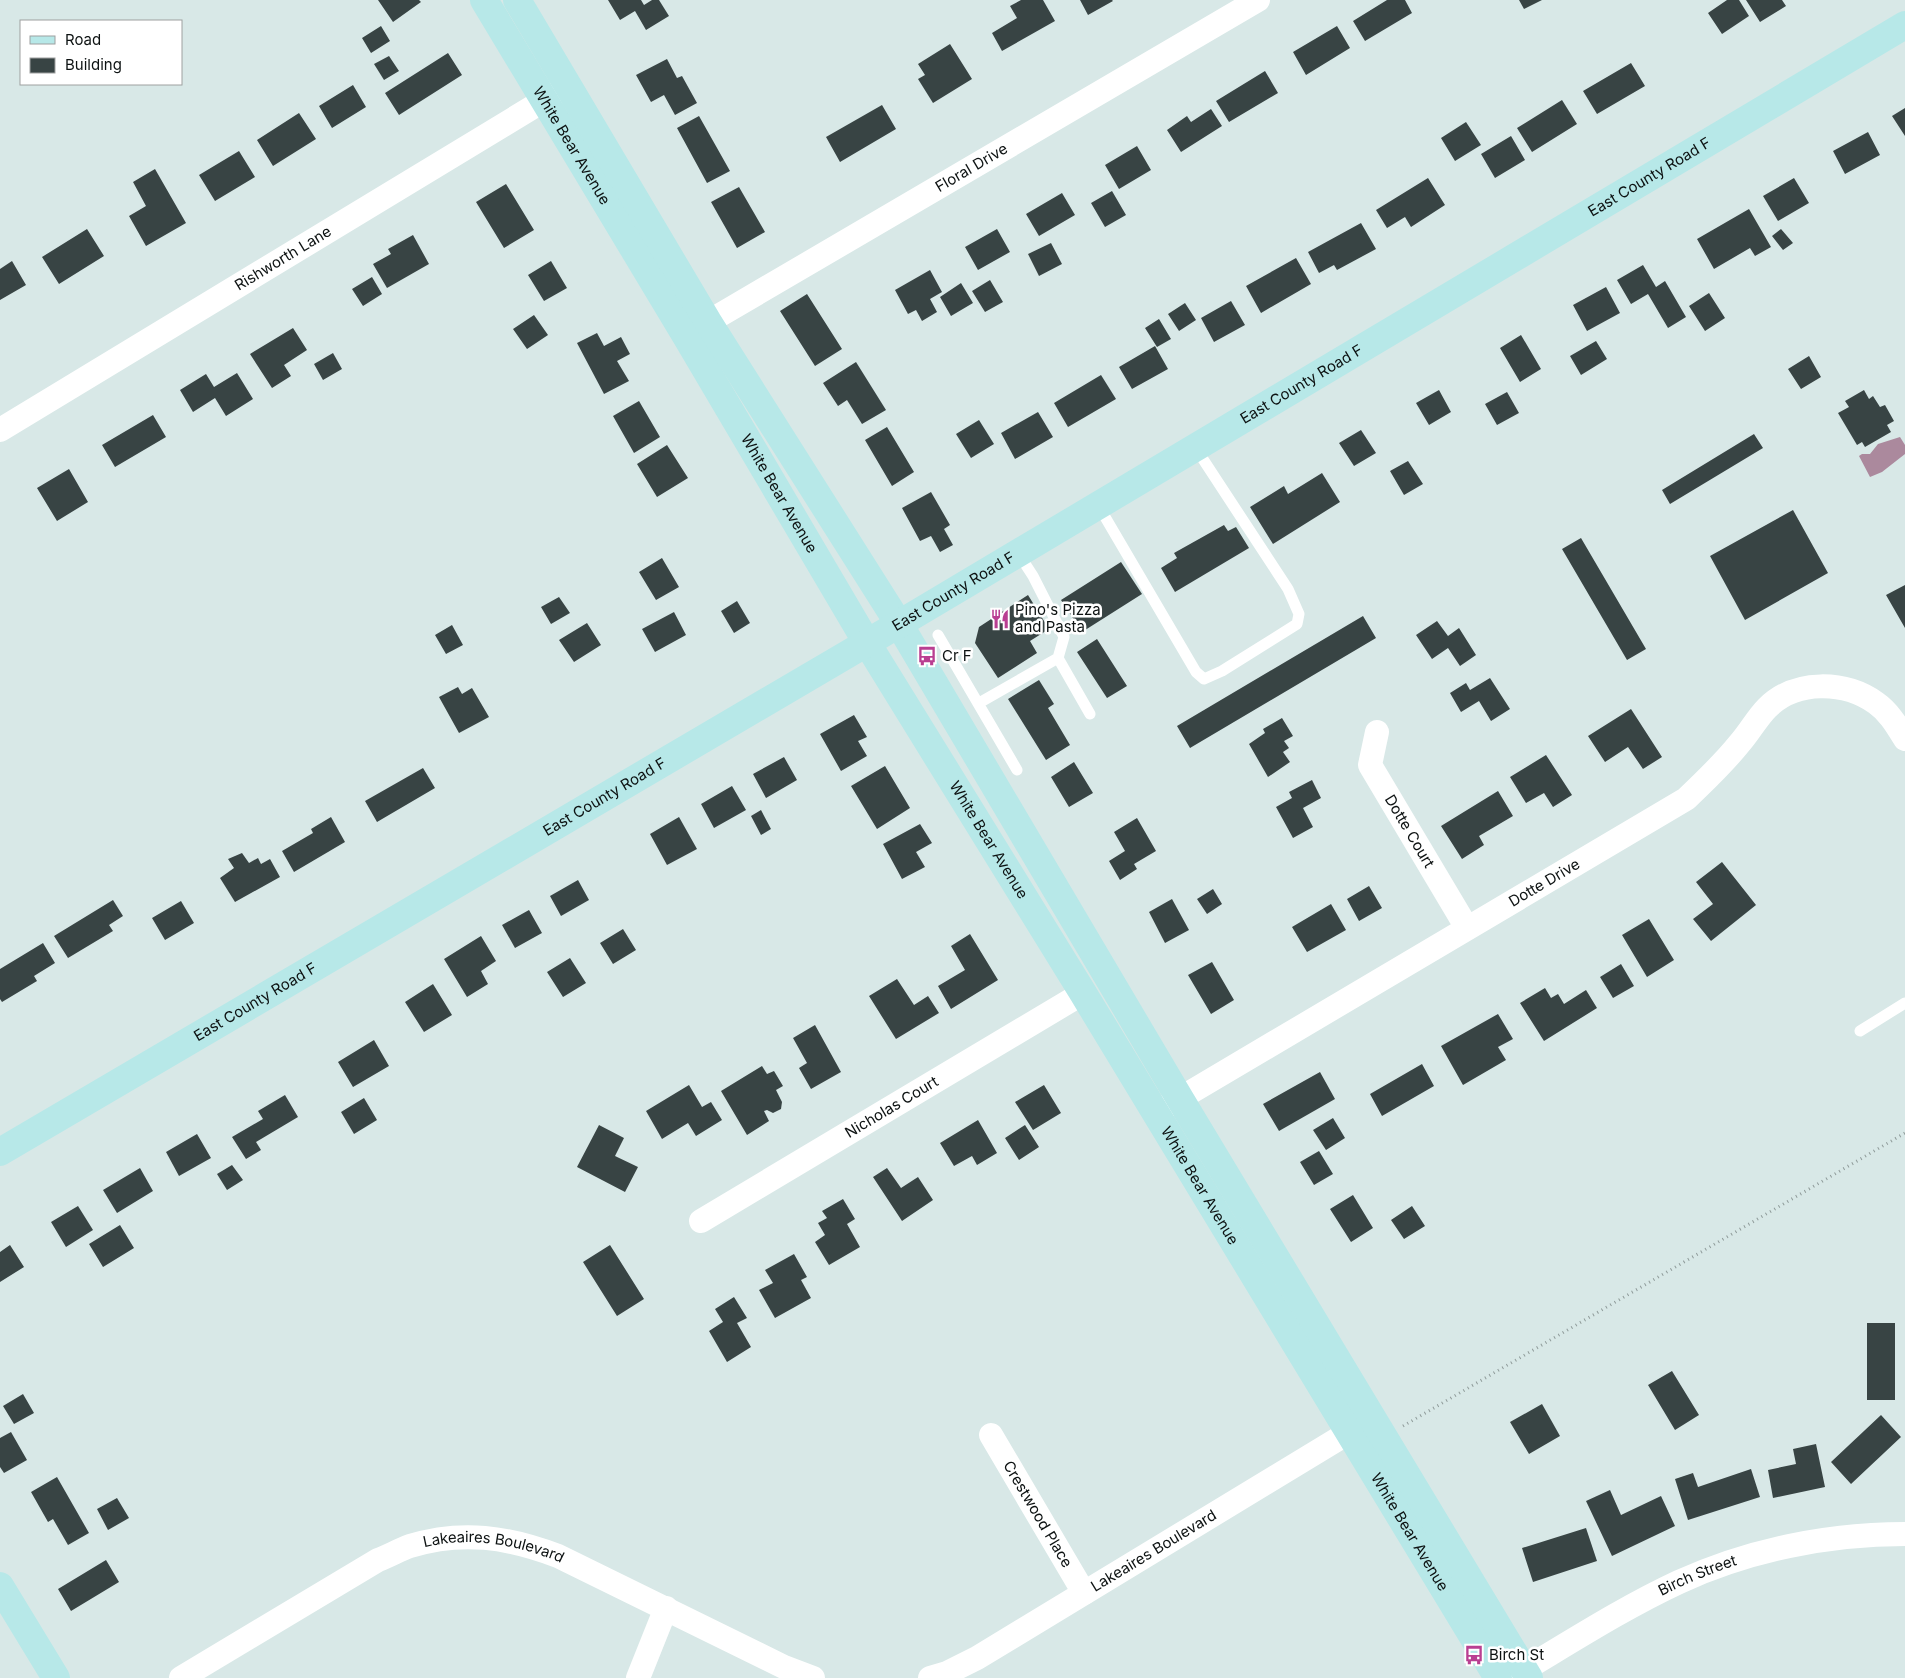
<svg xmlns="http://www.w3.org/2000/svg" width="1905" height="1678" viewBox="0 0 1905 1678" font-family="Inter,sans-serif">
	<style>
		.water { fill: #ab899d }
		.building { fill: #384444 }
		.lines { fill: none; stroke-linecap: round; stroke-linejoin: round }
		.path { stroke: #8f9b9a; stroke-width: 3; stroke-dasharray: 1 4; stroke-linecap: butt }
		.lane { stroke: #fff; stroke-width: 11 }
		.street { stroke: #fff; stroke-width: 24 }
		.secondary { stroke: #b7e8e8; stroke-width: 28 }
		.labels { text-anchor: middle; stroke-width: 5; stroke-linejoin: round; paint-order: stroke }
		.street-label { font-size: 15px; fill: #0d1212; stroke: #fff }
		.poi-label { font-size: 15px; fill: #0d1212; stroke: #fff; text-anchor: start }
	</style>
	<rect width="100%" height="100%" fill="#d8e8e7"/>
	<!-- water -->
	<path class="water" d="M1900,437L1905,445V454L1882,472L1870,477L1859,456L1862,454H1870L1878,444Z"/>
	<!-- building -->
	<path class="building" d="M378,0H419L421,2L393,22Z
		M608,0H641L644,5L652,0H659L669,16L646,30L635,11L620,20Z
		M1021,0H1043L1055,21L1002,51L992,33L1017,18L1010,6Z
		M1080,0H1112L1113,1L1088,15Z
		M1387,0H1405L1412,13L1365,41L1353,21Z
		M1519,0H1542L1524,9Z
		M1727,0H1739L1749,16L1722,34L1708,13Z
		M1746,0H1782L1786,6L1760,22Z
		M381,26L390,41L371,53L362,38Z
		M1337,26L1350,48L1306,75L1293,52Z
		M950,44L972,79L933,103L918,79L925,75L918,64Z
		M448,53L462,75L399,115L385,93Z
		M389,56L399,71L384,80L374,64Z
		M667,59L677,78L682,76L697,103L675,115L664,95L651,102L636,75Z
		M1631,63L1645,86L1597,114L1583,91Z
		M1265,71L1278,93L1229,122L1216,101Z
		M353,85L366,107L332,128L319,106Z
		M1562,100L1577,124L1532,152L1517,128Z
		M882,105L896,129L840,162L826,137Z
		M1905,108V136L1892,116Z
		M1211,109L1222,126L1181,152L1167,130L1187,116L1191,122Z
		M299,113L316,139L273,166L257,140Z
		M699,116L730,171L707,183L677,128Z
		M1466,122L1481,145L1455,161L1441,138Z
		M1868,132L1880,155L1845,174L1833,151Z
		M1511,136L1525,160L1495,178L1481,154Z
		M1137,146L1151,170L1119,189L1105,165Z
		M239,151L255,177L215,201L199,175Z
		M155,169L186,223L146,246L129,216L146,206L133,182Z
		M1428,178L1445,205L1411,227L1405,217L1387,228L1376,210Z
		M1794,178L1809,203L1778,221L1763,196Z
		M506,184L534,230L504,248L476,202Z
		M739,187L765,232L737,248L711,202Z
		M1112,191L1126,215L1105,227L1091,203Z
		M1062,193L1075,215L1039,236L1026,214Z
		M1749,209L1771,247L1755,256L1750,248L1714,269L1697,239Z
		M1361,223L1376,249L1337,270L1334,265L1319,273L1308,252Z
		M87,229L104,256L59,284L42,257Z
		M997,229L1010,252L978,270L965,247Z
		M1781,229L1793,243L1783,250L1772,236Z
		M413,235L429,264L387,288L373,264L391,254L388,249Z
		M1051,243L1062,264L1039,276L1028,254Z
		M1296,258L1311,284L1261,313L1246,286Z
		M12,261L26,285L0,300V269Z
		M551,261L567,288L544,301L528,275Z
		M1643,265L1656,287L1665,281L1686,317L1668,328L1648,294L1631,304L1617,280Z
		M930,270L942,292L930,299L937,312L922,321L916,310L908,314L895,290Z
		M372,277L382,294L363,306L352,289Z
		M990,280L1003,302L985,312L972,291Z
		M961,283L973,303L951,316L940,297Z
		M1606,287L1620,313L1587,331L1573,305Z
		M1709,293L1725,318L1705,331L1689,306Z
		M807,294L842,349L815,366L780,311Z
		M1231,301L1245,325L1214,342L1201,318Z
		M1185,303L1196,320L1179,331L1168,314Z
		M534,315L548,335L527,349L513,329Z
		M1159,319L1171,339L1157,347L1145,328Z
		M293,328L307,350L284,365L291,376L272,388L250,354Z
		M597,333L604,346L621,337L630,354L617,361L629,381L604,394L577,343Z
		M1521,335L1541,369L1520,382L1500,348Z
		M1596,341L1607,359L1581,375L1570,356Z
		M1155,346L1168,369L1132,389L1119,367Z
		M333,353L342,369L323,380L314,364Z
		M1809,356L1821,377L1801,389L1788,369Z
		M856,362L886,410L862,424L847,400L838,406L823,383Z
		M237,373L253,399L226,416L215,398L193,412L180,390L206,374L214,387Z
		M1101,375L1116,399L1068,427L1054,403Z
		M1439,390L1451,412L1429,425L1416,403Z
		M1864,390L1869,399L1873,396L1880,407L1885,405L1894,421L1887,425L1891,432L1865,447L1862,442L1857,445L1838,413L1849,407L1845,401Z
		M1507,392L1519,413L1497,425L1485,404Z
		M639,401L660,437L634,453L613,416Z
		M1038,412L1053,437L1015,459L1001,433Z
		M153,415L166,437L115,467L102,445Z
		M979,420L994,444L971,458L956,434Z
		M887,427L914,472L892,486L865,440Z
		M1361,430L1376,453L1354,466L1339,443Z
		M1754,434L1763,448L1670,504L1662,490Z
		M667,445L688,478L657,497L637,464Z
		M1408,461L1423,484L1404,495L1390,471Z
		M69,469L88,502L57,521L37,488Z
		M1322,473L1340,502L1273,544L1250,507L1284,486L1288,494Z
		M931,492L950,525L944,529L953,545L940,552L931,536L920,541L902,508Z
		M1793,510L1828,573L1745,620L1710,556Z
		M1224,525L1228,531L1236,527L1249,548L1175,592L1161,568L1177,558L1174,553Z
		M1581,538L1646,649L1627,660L1562,549Z
		M662,558L679,587L656,600L639,572Z
		M1121,562L1142,594L1082,632L1061,600Z
		M1905,585V628L1886,595Z
		M1028,595L1049,629L1030,641L1037,653L998,678L975,643L979,627Z
		M559,597L570,613L551,624L541,607Z
		M737,601L750,623L734,633L721,611Z
		M674,612L686,635L655,652L642,629Z
		M1363,616L1376,638L1190,748L1177,726Z
		M1437,621L1448,636L1459,628L1476,655L1460,666L1448,648L1432,659L1416,635Z
		M587,623L601,645L574,662L559,640Z
		M452,625L463,645L446,654L435,635Z
		M1097,639L1127,686L1107,698L1077,652Z
		M1490,678L1510,709L1491,721L1479,701L1461,712L1450,693L1466,683L1470,690Z
		M1039,680L1054,704L1048,708L1070,745L1046,760L1008,699Z
		M458,687L462,694L472,688L489,717L459,733L439,697Z
		M1631,709L1662,757L1643,769L1628,747L1605,762L1588,736Z
		M854,715L867,737L858,741L867,756L841,771L820,734Z
		M1282,718L1293,736L1284,741L1289,748L1283,752L1290,762L1268,777L1249,744L1265,733L1263,729Z
		M1546,755L1572,795L1553,807L1544,793L1526,803L1510,777Z
		M784,757L797,780L766,798L753,774Z
		M1074,762L1093,793L1069,807L1051,777Z
		M885,766L910,808L877,829L851,786Z
		M423,768L435,788L377,822L365,801Z
		M1312,780L1321,798L1303,808L1313,827L1293,838L1276,807L1292,798L1289,792Z
		M732,786L746,810L714,828L701,804Z
		M1498,791L1513,816L1479,836L1484,845L1462,859L1441,826Z
		M761,810L771,829L761,835L751,816Z
		M331,817L345,842L294,872L282,851L313,833L311,829Z
		M679,817L697,849L667,865L650,834Z
		M1137,818L1156,851L1134,864L1137,869L1120,880L1109,861L1125,851L1114,832Z
		M920,824L932,843L916,852L925,867L902,879L883,844Z
		M242,853L249,863L258,858L261,864L270,859L280,877L235,902L220,878L234,868L228,859Z
		M1722,862L1756,905L1711,941L1693,919L1713,904L1696,882Z
		M578,880L589,900L561,916L550,896Z
		M1369,886L1382,908L1359,921L1347,899Z
		M1213,889L1222,904L1207,914L1197,899Z
		M1172,899L1189,930L1165,943L1149,912Z
		M113,900L123,916L109,925L113,931L68,958L54,936Z
		M181,901L194,923L165,940L152,918Z
		M1331,904L1346,930L1307,952L1292,927Z
		M529,910L542,933L515,948L502,925Z
		M1649,919L1674,960L1647,977L1622,935Z
		M623,929L636,950L613,964L600,943Z
		M970,934L998,980L951,1009L938,986L965,970L951,946Z
		M481,936L496,961L481,971L488,984L467,997L444,959Z
		M43,943L55,963L34,976L37,981L2,1002L0,999V969Z
		M570,958L586,983L563,997L547,972Z
		M1212,962L1234,1000L1211,1014L1188,975Z
		M1621,964L1634,986L1613,998L1600,977Z
		M897,979L914,1005L928,996L939,1013L896,1039L869,996Z
		M433,984L452,1015L424,1032L405,1002Z
		M1545,988L1551,998L1558,994L1564,1004L1586,990L1597,1008L1544,1041L1520,1003Z
		M1498,1014L1513,1039L1498,1047L1506,1060L1463,1085L1441,1046Z
		M815,1025L841,1072L811,1089L799,1068L807,1063L793,1038Z
		M374,1040L389,1066L353,1087L338,1062Z
		M1422,1064L1434,1086L1382,1116L1370,1094Z
		M762,1066L767,1074L774,1071L783,1086L776,1090L782,1102L781,1109L773,1113L767,1110L764,1111L769,1121L747,1135L721,1091Z
		M1320,1072L1335,1099L1279,1131L1263,1104Z
		M689,1085L702,1107L711,1102L722,1120L696,1136L688,1123L662,1139L646,1111Z
		M1044,1085L1061,1113L1033,1130L1015,1102Z
		M285,1095L298,1117L256,1142L261,1150L246,1159L232,1137L263,1119L258,1111Z
		M364,1098L377,1120L354,1134L341,1112Z
		M1333,1118L1345,1138L1326,1150L1313,1130Z
		M978,1120L997,1153L977,1165L972,1156L954,1166L940,1143Z
		M599,1125L624,1138L615,1156L638,1167L625,1192L577,1167Z
		M1025,1125L1039,1147L1019,1160L1005,1138Z
		M197,1134L211,1158L179,1176L166,1152Z
		M1319,1151L1333,1174L1314,1185L1300,1162Z
		M232,1165L243,1180L227,1190L217,1174Z
		M140,1168L153,1191L117,1213L103,1190Z
		M887,1168L901,1188L918,1177L933,1200L902,1221L873,1177Z
		M1353,1195L1373,1228L1351,1242L1330,1209Z
		M843,1199L855,1219L847,1224L860,1247L829,1265L815,1242L825,1235L818,1223L827,1218L822,1211Z
		M78,1206L93,1230L66,1247L51,1222Z
		M1412,1206L1425,1226L1404,1239L1391,1220Z
		M120,1225L134,1248L103,1267L89,1244Z
		M10,1245L24,1267L0,1282V1252Z
		M610,1245L644,1299L617,1316L583,1262Z
		M794,1254L807,1277L801,1280L811,1298L775,1318L759,1290L773,1283L765,1270Z
		M734,1297L747,1318L737,1323L751,1347L727,1362L709,1331L723,1322L715,1309Z
		M1867,1323H1895V1400H1867Z
		M1672,1371L1699,1415L1675,1430L1648,1385Z
		M23,1394L34,1413L14,1424L3,1406Z
		M1542,1404L1560,1436L1529,1454L1510,1422Z
		M1881,1415L1901,1437L1851,1484L1831,1462Z
		M11,1432L27,1460L4,1473L0,1467V1438Z
		M1816,1444L1825,1487L1773,1498L1768,1470L1796,1464L1793,1449Z
		M1751,1469L1760,1497L1688,1520L1675,1479L1693,1473L1698,1487Z
		M57,1477L89,1533L68,1545L53,1519L48,1522L31,1492Z
		M1610,1490L1621,1515L1661,1496L1675,1526L1612,1556L1586,1501Z
		M117,1498L129,1518L108,1530L97,1509Z
		M1586,1528L1597,1561L1533,1582L1522,1548Z
		M106,1560L119,1582L71,1611L58,1589Z"/>
	<g class="lines">
		<!-- path -->
		<path class="path" d="M1403,1426L1905,1133"/>
		<!-- lane -->
		<path class="lane" d="M1098,505L1196,672L1204,679L1222,671L1297,624L1299,614L1288,589L1195,447
			M1018,553L1033,576L1064,637L1058,658L1090,714
			M938,635L1017,770
			M979,703L1058,658
			M1860,1031L1905,1003"/>
		<!-- street -->
		<g class="street">
			<path id="s1" d="M691,332L1258,0"/>
			<path id="s2" d="M0,430L561,90"/>
			<path id="s3" d="M1377,732L1370,765L1467,928"/>
			<path id="s4" d="M1164,1108L1686,799C1705,781 1723,764 1739,744C1749,733 1757,718 1767,708C1796,679 1845,681 1876,703C1889,712 1897,726 1905,739"/>
			<path id="s5" d="M701,1221L1083,993"/>
			<path id="s6" d="M991,1435L1084,1593"/>
			<path id="s7" d="M181,1678L378,1560C389,1556 399,1550 410,1546C462,1530 508,1537 558,1556L784,1667L813,1678"/>
			<path d="M638,1678L666,1608"/>
			<path id="s8" d="M930,1678L947,1673L977,1658L1366,1422"/>
			<path id="s9" d="M1510,1678C1566,1645 1621,1609 1679,1582C1749,1550 1828,1534 1905,1534"/>
		</g>
		<!-- secondary -->
		<g class="secondary">
			<path id="s10" d="M484,0L686,336L867,643L1083,993L1498,1678"/>
			<path d="M517,0L708,322L899,624L1180,1099L1529,1678"/>
			<path id="s11" d="M0,1152L899,624L1905,25"/>
			<path d="M0,1586L56,1678"/>
		</g>
	</g>
	<!-- icons -->
	<defs>
		<symbol id="restaurant-bare" viewBox="-9 -9 18 18"><path d="M-5-6h1v4h1v-4h1v4h1v-4h1v5L-1.5 .5V6h-2V.5L-5-1ZM5-6V6H3V1.5H1.5Q1.5-4 5-6Z" fill="#b93f92" stroke="#fff" stroke-width="2.5" paint-order="stroke"/></symbol>
		<symbol id="bus-bare" viewBox="-9 -9 18 18"><path d="M-5-6H5V4H4V6H2V4H-2V6H-4V4H-5ZM-3.5-4V0h7V-4ZM-3.5 1.2v1.5H-2V1.2ZM2 1.2v1.5H3.5V1.2Z" fill="#b93f92" stroke="#fff" stroke-width="2.5" paint-order="stroke"/></symbol>
	</defs>
	<g fill-rule="evenodd">
		<use href="#restaurant-bare" x="986" y="605" width="28" height="28"/>
		<use href="#bus-bare" x="913" y="642" width="28" height="28"/>
		<use href="#bus-bare" x="1460" y="1641" width="28" height="28"/>
	</g>
	<g class="labels">
		<!-- street labels -->
		<g class="street-label">
			<text dy="5" stroke="none"><textPath href="#s10" startOffset="170">White Bear Avenue</textPath></text>
			<text dy="5" stroke="none"><textPath href="#s1" startOffset="325">Floral Drive</textPath></text>
			<text dy="5" stroke="none"><textPath href="#s11" startOffset="1916">East County Road F</textPath></text>
			<text dy="5" stroke="none"><textPath href="#s2" startOffset="331">Rishworth Lane</textPath></text>
			<text dy="5" stroke="none"><textPath href="#s11" startOffset="1511">East County Road F</textPath></text>
			<text dy="5" stroke="none"><textPath href="#s10" startOffset="575">White Bear Avenue</textPath></text>
			<text dy="5" stroke="none"><textPath href="#s11" startOffset="1106">East County Road F</textPath></text>
			<text dy="5" stroke="none"><textPath href="#s11" startOffset="701">East County Road F</textPath></text>
			<text dy="5" stroke="none"><textPath href="#s3" startOffset="111">Dotte Court</textPath></text>
			<text dy="5" stroke="none"><textPath href="#s10" startOffset="980">White Bear Avenue</textPath></text>
			<text dy="5" stroke="none"><textPath href="#s4" startOffset="442">Dotte Drive</textPath></text>
			<text dy="5" stroke="none"><textPath href="#s11" startOffset="296">East County Road F</textPath></text>
			<text dy="5" stroke="none"><textPath href="#s5" startOffset="222">Nicholas Court</textPath></text>
			<text dy="5" stroke="none"><textPath href="#s10" startOffset="1385">White Bear Avenue</textPath></text>
			<text dy="5" stroke="none"><textPath href="#s6" startOffset="92">Crestwood Place</textPath></text>
			<text dy="5" stroke="none"><textPath href="#s10" startOffset="1790">White Bear Avenue</textPath></text>
			<text dy="5" stroke="none"><textPath href="#s8" startOffset="258">Lakeaires Boulevard</textPath></text>
			<text dy="5" stroke="none"><textPath href="#s7" startOffset="350">Lakeaires Boulevard</textPath></text>
			<text dy="5" stroke="none"><textPath href="#s9" startOffset="214">Birch Street</textPath></text>
		</g>
		<!-- poi labels -->
		<g class="poi-label">
			<text x="1015" y="615">Pino's Pizza<tspan x="1015" dy="17">and Pasta</tspan></text>
			<text x="942" y="661">Cr F</text>
			<text x="1489" y="1660">Birch St</text>
		</g>
	</g>
	<!-- legend -->
	<rect x="20" y="20" width="162" height="65" fill="#ffffff" stroke="#9ea0a0"/>
	<rect x="30" y="36" width="25" height="8" fill="#b7e8e8" stroke="#9ea0a0"/>
	<text x="65" y="45" font-size="15" fill="#0d1212">Road</text>
	<rect x="30" y="58" width="25" height="15" fill="#384444" stroke="#9ea0a0"/>
	<text x="65" y="70" font-size="15" fill="#0d1212">Building</text>
</svg>
